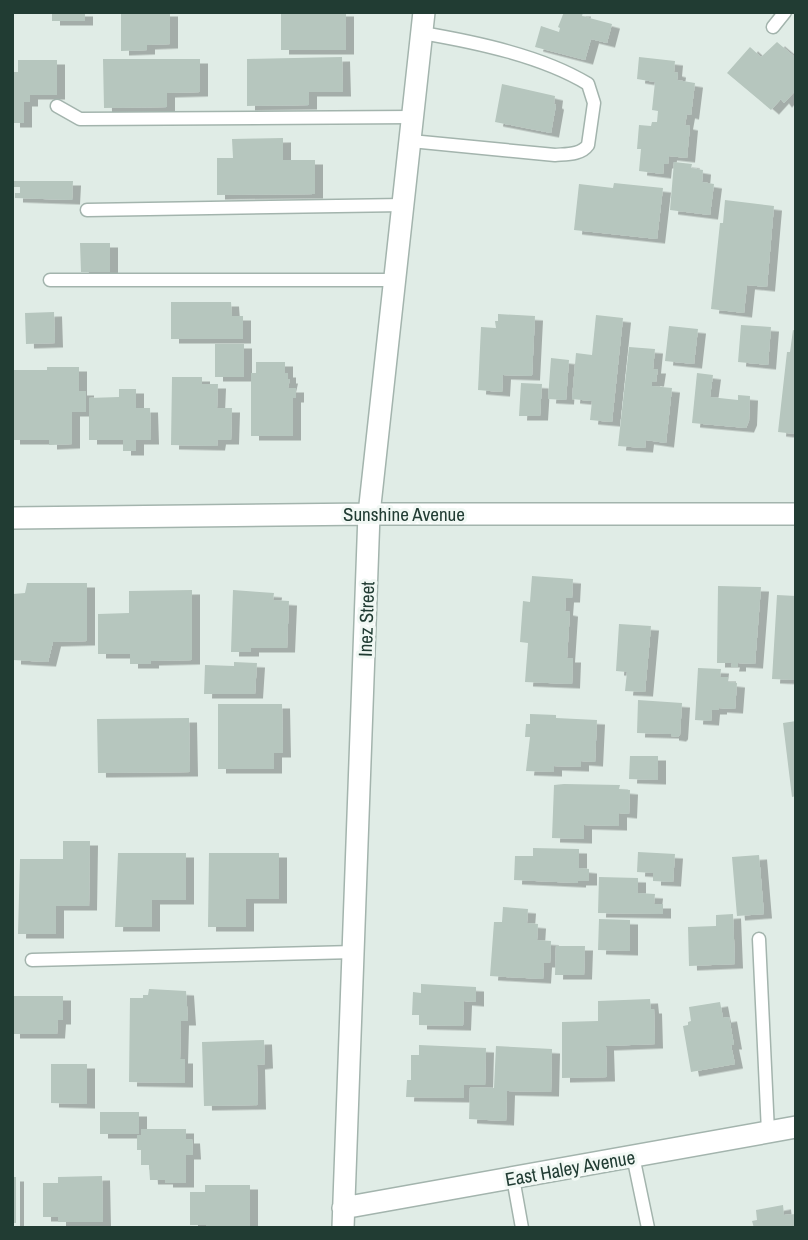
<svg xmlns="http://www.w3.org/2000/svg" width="808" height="1240" viewBox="0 0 808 1240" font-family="'Archivo Narrow',sans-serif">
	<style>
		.building { fill: #b6c6be; filter: url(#shadow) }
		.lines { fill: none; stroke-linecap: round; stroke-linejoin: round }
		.lane-casing { stroke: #a3b4ad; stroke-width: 15 }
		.street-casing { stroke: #a3b4ad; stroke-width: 24 }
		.lane { stroke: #fff; stroke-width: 12 }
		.street { stroke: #fff; stroke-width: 21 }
		.labels { text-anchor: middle; stroke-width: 6; stroke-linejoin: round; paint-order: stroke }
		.street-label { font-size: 19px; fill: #213c33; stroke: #f1f8f4 }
	</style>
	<defs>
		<filter id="shadow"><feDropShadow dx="8" dy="4.5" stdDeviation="0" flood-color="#0004"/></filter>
	</defs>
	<rect width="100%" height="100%" fill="#e0ece6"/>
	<!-- building -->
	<path class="building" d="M52,12H85V21H52Z
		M121,12H170V44L147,45V50L121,51Z
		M281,12H346V50H281Z
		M564,12H583L582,16L612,24L607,43L591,39L585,60L535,47L541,26L559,32L560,28L558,27Z
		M777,42L796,58V90L784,103L781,99L771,110L727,73L750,47L761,57Z
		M342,57L343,92H309V105L247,106V59Z
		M639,57L675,61L674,72L678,73L677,80L695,83L691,115L687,114L685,125L690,126L687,158L669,156L668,164H664L663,174L639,171L641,149H637L639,125L651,126L652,122H657L658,111L652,110L655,82L637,79Z
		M103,59H200V92L167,93V107L104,108Z
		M18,60H57V95H30V102H24V123H12V72H18Z
		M502,84L555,96L554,104L556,105L551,133L495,122Z
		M283,138V160H315V194L217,195V158H233L232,139Z
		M674,162L692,164L691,168L703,170L702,182L714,184L710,215L670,210Z
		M14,181H73L72,200L15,198V193H20V187H14Z
		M614,183L663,188L657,239L574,230L579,184L613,188Z
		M725,200L774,206L767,287L747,285L744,313L711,309L720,223H723Z
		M80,243H110V272H81Z
		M171,302H231L232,316H243V339H171Z
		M54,312L55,343L26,344L25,313Z
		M498,314L535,316L532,376L503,375L502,392L478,390L481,327L496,328L495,321H498Z
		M596,315L623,318L612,422L590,420L592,401L572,399L576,353L592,355Z
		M741,325L771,327L768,365L738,362Z
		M669,326L698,329L694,364L665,361Z
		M793,330L796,331V434L778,432L787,352H790Z
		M215,344H244V377H215Z
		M629,347L655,349L653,369H658L656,382H652V386L672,388L666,443L646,440L645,448L618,446Z
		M551,358L569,360L566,400L548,399Z
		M256,362H285V373H288V379H290L288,388H296V398H293V436H251V373H256Z
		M47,367H79V391H86V412H72V444L49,445V440H12V370H47Z
		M697,373L713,375L710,397L738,400V395L750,396L749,421L746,428L692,423Z
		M172,377H202V384H218L217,408H232L231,440H218L217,446L171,445Z
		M521,383L542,384L540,416H519Z
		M119,389H136V408H150L151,440H136V451H123V440H89V398L119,397Z
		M532,576L573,579L572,598H566L565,611L570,612L567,658H573L572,684L525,682L528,643L520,642L523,601L530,602Z
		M27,583H87V641L53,642L48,662L13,660V594L25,593Z
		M718,586L761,587L755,664L738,663V667H731L732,663H717Z
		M192,590V660L151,661V664H130V654H98V614L129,613V591Z
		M233,590L274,593L273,600L289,601L287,648H251V652H231Z
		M777,595L796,596V680L772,679Z
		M619,624L651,626L645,692L625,691L627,672L616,671Z
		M234,662L257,663L255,694H204L205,665L234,666Z
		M698,668L721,669L720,677H728V682L737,683L735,709L719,708V710H712L711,721L695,720Z
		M638,700L682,703L680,735L678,737L671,736V734L637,733Z
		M218,704H282L283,753H274V769H218Z
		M530,714L556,715V718L597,720L595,762L581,761V767L554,766V772L526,771L530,737H525L526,724H530Z
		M189,718L190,772L98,773L97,719Z
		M796,721V796L792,797L783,723Z
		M630,756H658V780L629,779Z
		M564,784L620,785L619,789L630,790L629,814L619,813V826L584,825V839L552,838L554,785Z
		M63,841H90L89,906H56V934H18L20,859H63Z
		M533,848L579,849V868L589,869V881H578V883L514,880L515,856H533Z
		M638,852L675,854L673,882L653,881V873L637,872Z
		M118,853H186V900H152V927H115Z
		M209,853H279V899H246V927H208Z
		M759,855L764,914L737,916L732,857Z
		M599,877L638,878V893L655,894L654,904H663V914L598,913Z
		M503,907L528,909L527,923L538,924L537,940L551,941L550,963H544L543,979L490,976L494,922H502Z
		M733,914L735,964L689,966L688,927L716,926V915Z
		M599,919L630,920V951L598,950Z
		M556,946H585L584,975H555Z
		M421,984L476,987V1002L464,1001L463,1026L419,1025V1015H412L413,992L421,993Z
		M149,989L186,991L188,1021H181L180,1059H185V1083L129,1082L130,998H143V995H148Z
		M12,996H63V1020H58L57,1034H12Z
		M650,999L651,1009H654L655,1044L606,1046L607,1077L562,1078V1022L598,1021V1001Z
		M720,1002L723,1018L729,1017L734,1045H731L735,1064L691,1072L683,1026L688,1025V1022L691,1021L689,1007Z
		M264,1040L265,1064L257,1065L258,1105L204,1106L202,1042Z
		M419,1045L486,1048L485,1085H464V1098L406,1097L407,1080H411V1055H419Z
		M496,1046L552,1049L551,1092L507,1091L506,1121L469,1119L470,1087L494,1088Z
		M51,1064H87V1104L51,1103Z
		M100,1112H139V1134H100Z
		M141,1129H186V1139H192L193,1155H186V1183H165V1180H150L149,1165H141V1150H137V1135H141Z
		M102,1176L103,1222H58V1217H43V1183H58V1177Z
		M12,1177H16V1223H12Z
		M205,1185H250V1228H206V1225H190V1192H205Z
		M783,1205L784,1215L796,1214V1228H754L752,1221L757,1220L756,1210Z"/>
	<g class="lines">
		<defs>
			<path id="lane" d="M773,27L785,12
				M57,106L80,119L413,117
				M411,141L555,155C566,154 581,155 588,145L594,103L588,84C542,56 475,42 422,33
				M87,210L404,205
				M50,280H396
				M759,939L768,1132
				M32,960L354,952
				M633,1156L648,1228
				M513,1178L522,1228"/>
			<path id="street" d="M12,518L369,514H796
				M343,1208L796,1127
				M343,1228L369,514L424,12"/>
		</defs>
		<!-- lane casing -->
		<use href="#lane" class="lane-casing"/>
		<!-- street casing -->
		<use href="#street" class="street-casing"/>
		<!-- lane -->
		<use href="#lane" class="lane"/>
		<!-- street -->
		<use href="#street" class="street"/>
	</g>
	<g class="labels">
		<!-- street labels -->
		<g class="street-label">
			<text x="404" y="521">Sunshine Avenue</text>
			<text transform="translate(366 619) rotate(-88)" y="7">Inez Street</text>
			<text transform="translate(570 1168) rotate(-10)" y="7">East Haley Avenue</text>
		</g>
	</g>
	<!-- border -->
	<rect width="808" height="1240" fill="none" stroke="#213c33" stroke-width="28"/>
</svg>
